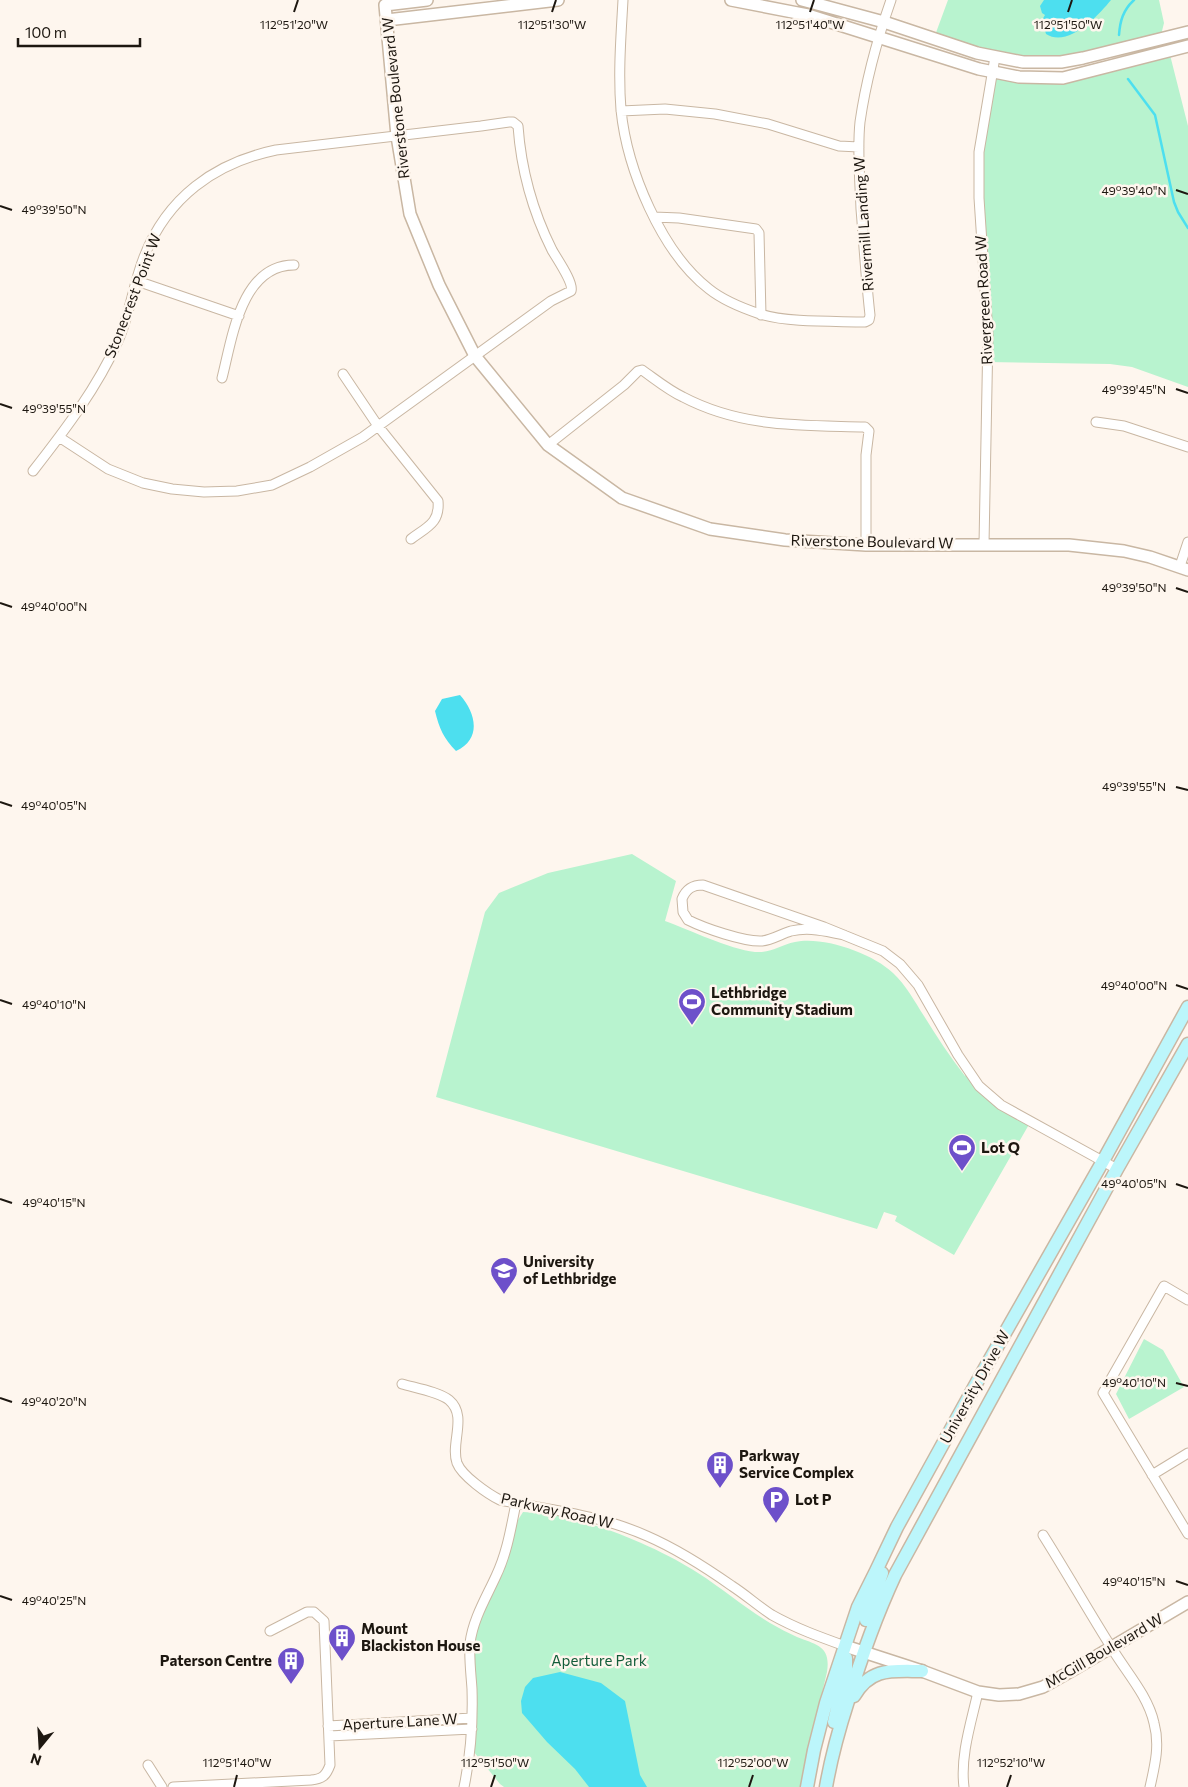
<svg xmlns="http://www.w3.org/2000/svg" width="1188" height="1787" viewBox="0 0 1188 1787" font-family="Commissioner,sans-serif">
	<style>
		.green { fill: #b8f3cf }
		.water { fill: #4ddfef }
		.lines { fill: none; stroke-linecap: round; stroke-linejoin: round }
		.stream { stroke: #4ddfef; stroke-width: 2.5 }
		.minor-casing { stroke: #c9b7a3; stroke-width: 11 }
		.tertiary-casing { stroke: #c9b7a3; stroke-width: 14 }
		.secondary-casing { stroke: #c9b7a3; stroke-width: 15 }
		.minor { stroke: #fff; stroke-width: 9 }
		.tertiary { stroke: #fff; stroke-width: 11 }
		.secondary { stroke: #bcf6fb; stroke-width: 12 }
		.ticks { fill: none; stroke: #1d1710; stroke-width: 2 }
		.labels { text-anchor: middle; stroke-width: 5; stroke-linejoin: round; paint-order: stroke }
		.street-label { font-size: 15px; fill: #1d1710; stroke: #fef6ee }
		.poi-label { font-size: 15px; font-weight: bold; fill: #1d1710; stroke: #fef6ee; text-anchor: start }
		.park-label { font-size: 15px; fill: #135d3a; stroke: #fef6ee }
		.ticks-label { font-size: 12px; text-anchor: middle; fill: #1d1710; stroke: #fef6ee; stroke-width: 5; stroke-linejoin: round; paint-order: stroke }
	</style>
	<rect width="100%" height="100%" fill="#fef6ee"/>
	<!-- green -->
	<path class="green" d="M948,0H1159L1164,23L1160,39L1041,62L934,38Z
		M1169,51L1188,126V387L1132,367L1110,364L988,362L979,152L992,73L1039,78Z
		M632,854L676,881L665,921C690,930 729,949 755,952C772,953 780,945 795,942C823,936 872,953 893,973C906,985 915,1002 924,1016C937,1037 950,1057 965,1076L968,1071L979,1086L1031,1121L954,1255L895,1221L897,1216L884,1212L877,1229L436,1097L485,912L499,893L548,873Z
		M1144,1339L1163,1350L1184,1387L1129,1419L1116,1394Z
		M523,1512C577,1513 653,1544 698,1573C723,1589 745,1608 770,1623C779,1628 788,1633 797,1637C817,1645 831,1646 827,1672L800,1787H504L500,1784L474,1752L476,1728L473,1652L475,1628L503,1564L518,1520Z"/>
	<!-- water -->
	<path class="water" d="M1044,0H1111C1098,16 1068,48 1046,34L1042,20L1045,15L1042,13L1040,6Z
		M460,695C476,713 482,739 456,751C444,739 439,728 435,711L442,699Z
		M560,1672L601,1683L625,1701L640,1775L647,1787H589L575,1769L547,1742L522,1713L521,1701L525,1687L533,1678Z"/>
	<g class="lines">
		<!-- stream -->
		<path class="stream" d="M1119,35C1120,21 1123,10 1134,0
			M1128,79L1155,115L1174,202L1178,212L1188,228"/>
		<defs>
			<path id="minor" d="M623,0C621,36 618,73 621,110C627,169 661,252 709,289C724,301 742,308 760,314C788,323 835,321 865,322L869,320L870,315C866,280 864,245 861,209C860,180 857,150 860,122C866,80 877,40 891,0
				M621,111L665,109L715,114L768,124L839,146L859,147
				M654,217L679,218L756,229L759,233L761,315
				M137,281L239,316
				M343,374L378,426L438,501C440,523 427,527 411,539
				M222,378C232,339 241,265 294,265
				M1096,422L1124,426L1188,447
				M548,445L624,385L638,371L642,370C655,379 668,390 683,397C742,428 801,425 865,427L869,431L866,455V545
				M33,471C65,430 97,388 118,341C130,314 133,285 144,257C167,198 214,163 276,150L481,126L509,122H513L518,126C521,168 533,212 552,250C557,259 574,283 571,291L551,301L363,437L310,467L272,485L237,491L204,492L172,489L143,483L108,469L59,437
				M984,544L988,334L979,198V152L995,57
				M1180,566L1188,542
				M844,935C826,931 809,927 791,931C781,934 772,940 762,941C744,942 704,928 688,920L683,912L682,899C686,889 692,885 703,885L824,927L883,951L900,964L918,985L958,1055L979,1086L1001,1105L1117,1169
				M1188,1300L1164,1286L1103,1393L1188,1534
				M402,1384C416,1388 439,1392 449,1400C468,1416 450,1443 457,1463C462,1476 488,1494 500,1500C550,1510 600,1515 647,1536C677,1549 705,1567 732,1586C746,1595 758,1606 772,1615C795,1628 820,1637 845,1646
				M1152,1475L1188,1453
				M1043,1535C1067,1573 1089,1612 1113,1650C1127,1673 1148,1696 1154,1723C1160,1745 1155,1765 1150,1787
				M328,1726L472,1718
				M329,1736L472,1729
				M148,1765L162,1787
				M173,1787L311,1780C322,1779 326,1776 330,1765L324,1621L314,1612H307L270,1631
				M464,1787C471,1754 473,1722 472,1689C471,1674 469,1659 470,1643C473,1619 486,1598 496,1576C507,1553 511,1528 516,1503
				M964,1787C960,1756 971,1723 978,1692"/>
			<path id="tertiary" d="M427,0L385,5L397,136L410,214L439,285L475,356L548,445L622,498L710,529L785,540L866,545H1069L1124,551L1150,557L1188,570
				M731,0L808,15L979,69L1019,77L1063,78L1188,46
				M802,0L884,22L977,53L1023,62H1061L1083,58L1188,32
				M387,20L558,0
				M845,1646L922,1671L978,1692L999,1695L1019,1694L1043,1687L1073,1670L1188,1602"/>
			<path id="secondary" d="M866,1620L882,1573
				M854,1696C871,1667 892,1671 922,1671
				M834,1722L846,1668V1658
				M807,1787L814,1750L826,1703L858,1607L876,1571L897,1527L977,1382L1103,1161L1188,1007
				M826,1787C831,1758 839,1729 848,1701C861,1658 876,1616 895,1575L1117,1169L1188,1044"/>
		</defs>
		<!-- minor casing -->
		<use href="#minor" class="minor-casing"/>
		<!-- tertiary casing -->
		<use href="#tertiary" class="tertiary-casing"/>
		<!-- secondary casing -->
		<use href="#secondary" class="secondary-casing"/>
		<!-- minor -->
		<use href="#minor" class="minor"/>
		<!-- tertiary -->
		<use href="#tertiary" class="tertiary"/>
		<!-- secondary -->
		<use href="#secondary" class="secondary"/>
	</g>
	<!-- ticks -->
	<path class="ticks" d="M294,12L298,0M552,12L556,0M810,12L814,0M1068,12L1072,0M1176,190L1188,194M0,206L12,210M1176,389L1188,393M0,404L12,408M1176,588L1188,592M0,603L12,607M1176,787L1188,790M0,802L12,806M1176,985L1188,989M0,1000L12,1004M1176,1184L1188,1188M0,1199L12,1203M1176,1383L1188,1386M0,1398L12,1402M1176,1581L1188,1585M0,1596L12,1600M234,1787L237,1775M491,1787L495,1775M749,1787L753,1775M1007,1787L1011,1775"/>
	<!-- icons -->
	<defs>
		<symbol id="stadium-pin" viewBox="-11 -11 22 30"><path d="M0 17L-7.5 6A9.5 9.5 0 1 1 7.5 6Z" fill="#6d50ca" stroke="#fef6ee"/><path d="M0-5a6.5 5 0 1 0 0 10a6.5 5 0 1 0 0-10ZM-3.5-1.8h7v3.6h-7Z" fill="#fff"/></symbol>
		<symbol id="university-pin" viewBox="-11 -11 22 30"><path d="M0 17L-7.5 6A9.5 9.5 0 1 1 7.5 6Z" fill="#6d50ca" stroke="#fef6ee"/><path d="M0-5L7-2L0 1L-7-2ZM-4 1L0 2.5L4 1V4Q0 6-4 4Z" fill="#fff"/></symbol>
		<symbol id="building-pin" viewBox="-11 -11 22 30"><path d="M0 17L-7.5 6A9.5 9.5 0 1 1 7.5 6Z" fill="#6d50ca" stroke="#fef6ee"/><path d="M-4-6H4V6H1V3H-1V6H-4ZM-2.5-4.3h1.7v1.8h-1.7ZM.8-4.3h1.7v1.8H.8ZM-2.5-1h1.7V.8h-1.7ZM.8-1h1.7V.8H.8Z" fill="#fff"/></symbol>
		<symbol id="parking-pin" viewBox="-11 -11 22 30"><path d="M0 17L-7.5 6A9.5 9.5 0 1 1 7.5 6Z" fill="#6d50ca" stroke="#fef6ee"/><path d="M-3.5-5.5H1a3.5 3.5 0 0 1 0 7H-1V5.5H-3.5ZM-1-3.4V-.6H.8a1.4 1.4 0 0 0 0-2.8Z" fill="#fff"/></symbol>
	</defs>
	<g fill-rule="evenodd">
		<use href="#stadium-pin" x="676" y="986" width="32" height="43"/>
		<use href="#stadium-pin" x="946" y="1132" width="32" height="43"/>
		<use href="#university-pin" x="488" y="1255" width="32" height="43"/>
		<use href="#building-pin" x="704" y="1449" width="32" height="43"/>
		<use href="#parking-pin" x="760" y="1484" width="32" height="43"/>
		<use href="#building-pin" x="326" y="1622" width="32" height="43"/>
		<use href="#building-pin" x="275" y="1645" width="32" height="43"/>
	</g>
	<g class="labels">
		<!-- street labels -->
		<g class="street-label">
			<text transform="translate(396 98) rotate(-96)" y="5">Riverstone Boulevard W</text>
			<text transform="translate(864 224) rotate(-94)" y="5">Rivermill Landing W</text>
			<text transform="translate(133 296) rotate(-69)" y="5">Stonecrest Point W</text>
			<text transform="translate(984 300) rotate(-93)" y="5">Rivergreen Road W</text>
			<text transform="translate(872 542) rotate(1)" y="5">Riverstone Boulevard W</text>
			<text transform="translate(975 1387) rotate(-61)" y="5">University Drive W</text>
			<text transform="translate(557 1511) rotate(13)" y="5">Parkway Road W</text>
			<text transform="translate(1104 1651) rotate(-30)" y="5">McGill Boulevard W</text>
			<text transform="translate(400 1722) rotate(-3)" y="5">Aperture Lane W</text>
		</g>
		<!-- poi labels -->
		<g class="poi-label">
			<text x="711" y="998">Lethbridge<tspan x="711" dy="17">Community Stadium</tspan></text>
			<text x="981" y="1153">Lot Q</text>
			<text x="523" y="1267">University<tspan x="523" dy="17">of Lethbridge</tspan></text>
			<text x="739" y="1461">Parkway<tspan x="739" dy="17">Service Complex</tspan></text>
			<text x="795" y="1505">Lot P</text>
			<text x="361" y="1634">Mount<tspan x="361" dy="17">Blackiston House</tspan></text>
			<text x="272" y="1666" text-anchor="end">Paterson Centre</text>
		</g>
		<!-- park labels -->
		<g class="park-label">
			<text x="599" y="1666">Aperture Park</text>
		</g>
	</g>
	<g class="ticks-label">
		<text x="294" y="29">112°51'20"W</text>
		<text x="552" y="29">112°51'30"W</text>
		<text x="810" y="29">112°51'40"W</text>
		<text x="1068" y="29">112°51'50"W</text>
		<text x="1134" y="195">49°39'40"N</text>
		<text x="54" y="214">49°39'50"N</text>
		<text x="1134" y="394">49°39'45"N</text>
		<text x="54" y="413">49°39'55"N</text>
		<text x="1134" y="592">49°39'50"N</text>
		<text x="54" y="611">49°40'00"N</text>
		<text x="1134" y="791">49°39'55"N</text>
		<text x="54" y="810">49°40'05"N</text>
		<text x="1134" y="990">49°40'00"N</text>
		<text x="54" y="1009">49°40'10"N</text>
		<text x="1134" y="1188">49°40'05"N</text>
		<text x="54" y="1207">49°40'15"N</text>
		<text x="1134" y="1387">49°40'10"N</text>
		<text x="54" y="1406">49°40'20"N</text>
		<text x="1134" y="1586">49°40'15"N</text>
		<text x="54" y="1605">49°40'25"N</text>
		<text x="237" y="1767">112°51'40"W</text>
		<text x="495" y="1767">112°51'50"W</text>
		<text x="753" y="1767">112°52'00"W</text>
		<text x="1011" y="1767">112°52'10"W</text>
	</g>
	<!-- north arrow -->
	<g transform="translate(40 1747) rotate(198)" stroke="#fef6ee" stroke-width="4" paint-order="stroke">
	<path d="M0-4L9 19L0 12L-9 19Z" fill="#1d1710"/>
	<text y="-8" font-size="14" font-weight="bold" text-anchor="middle" fill="#1d1710">N</text>
	</g>
	<!-- scale -->
	<path d="M18 38v8h122v-8" fill="none" stroke="#1d1710" stroke-width="2.5"/>
	<text x="25" y="38" font-size="15" fill="#1d1710" stroke="#fef6ee" stroke-width="4" paint-order="stroke">100 m</text>
</svg>
